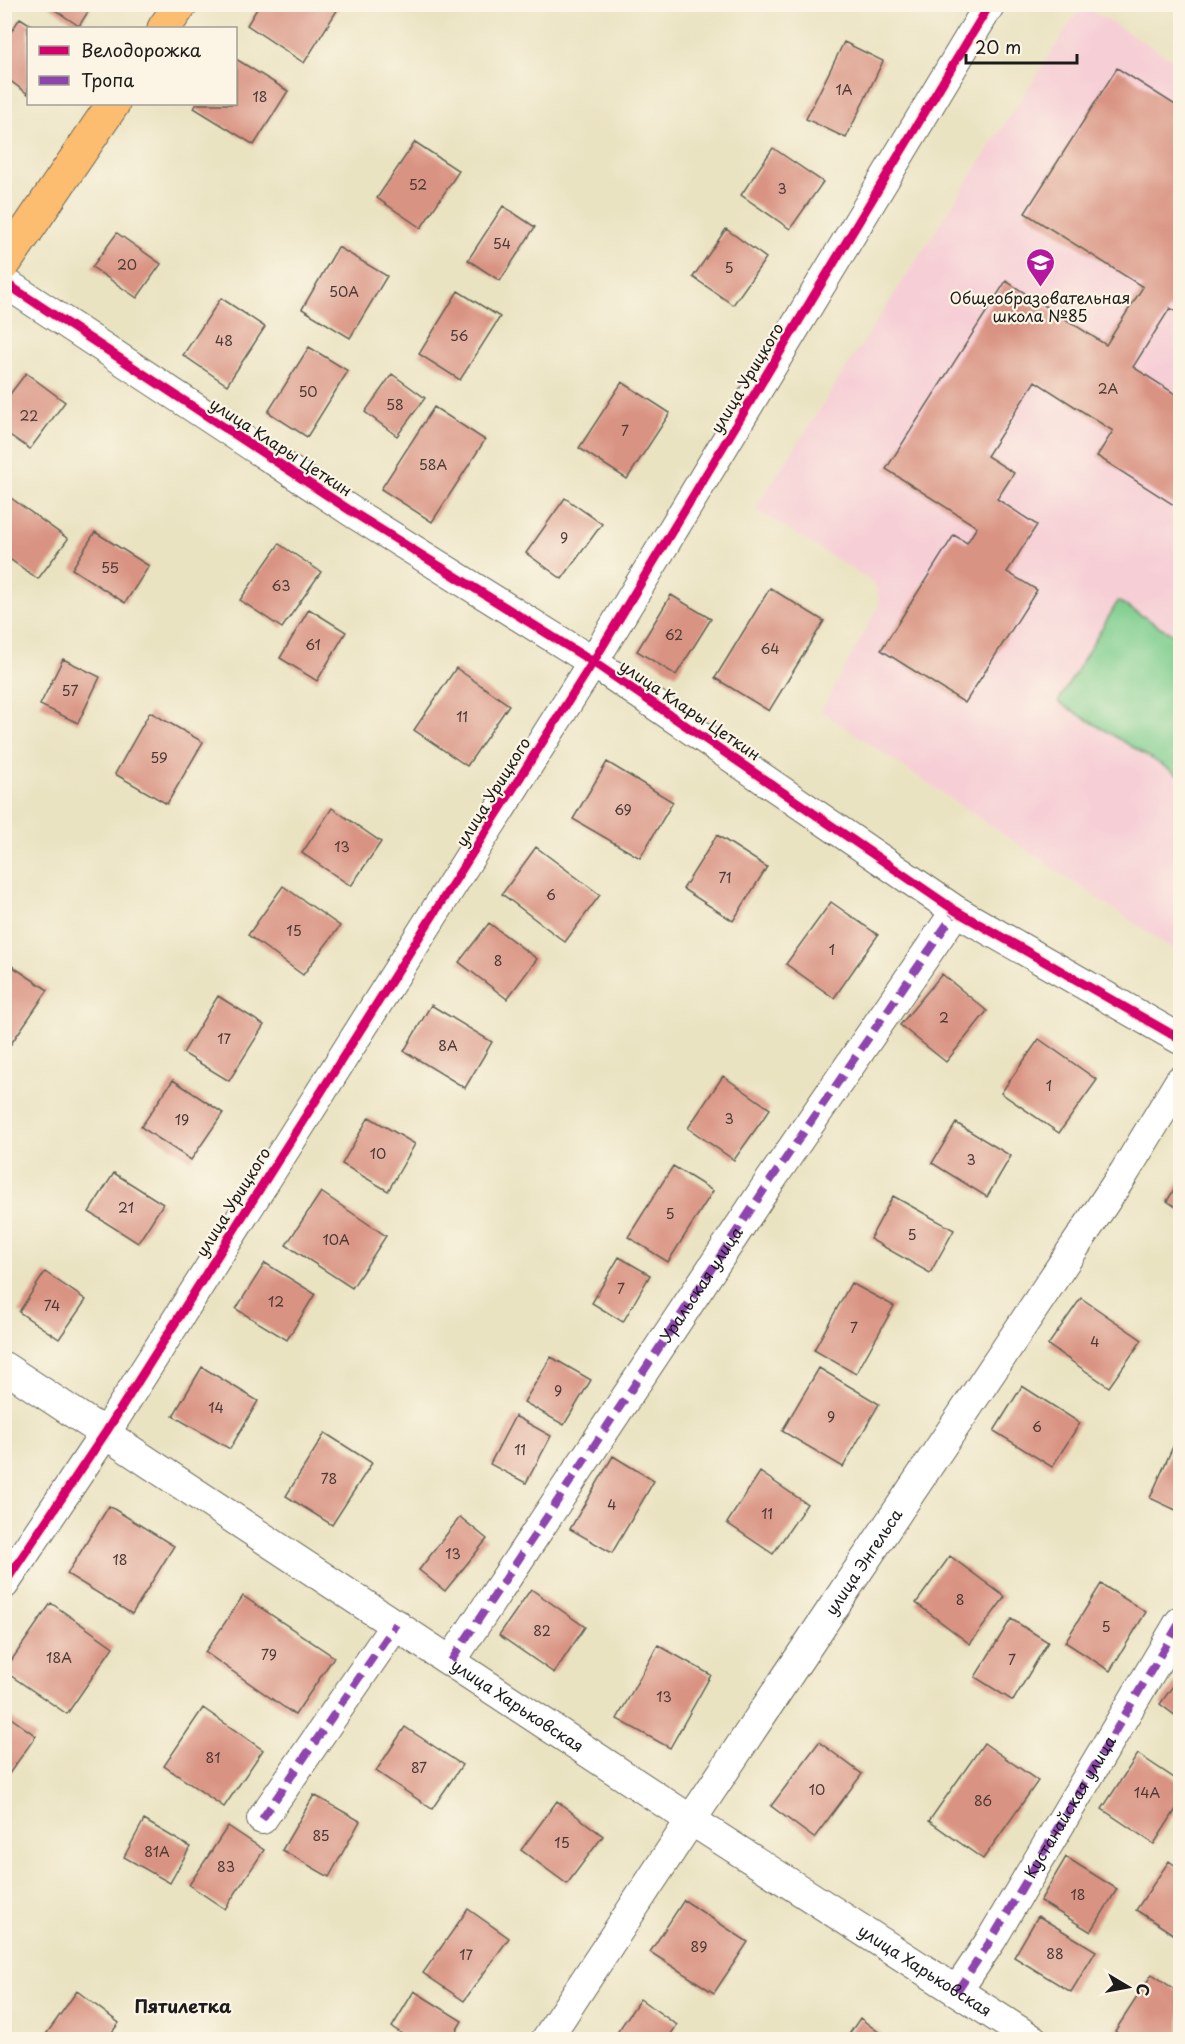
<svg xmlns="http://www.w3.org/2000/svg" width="1185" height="2044" viewBox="0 0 1185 2044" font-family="'Playpen Sans',sans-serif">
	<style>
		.built { fill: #f6cfd6 }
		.green { fill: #7dcd8d; stroke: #4c7454; stroke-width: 1.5 }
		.building { fill: #d99382 }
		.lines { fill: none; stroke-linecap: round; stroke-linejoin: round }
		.minor-casing { stroke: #646256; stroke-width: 32 }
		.primary-casing { stroke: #646256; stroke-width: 35 }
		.minor { stroke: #fff; stroke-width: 30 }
		.primary { stroke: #fcbd6f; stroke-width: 33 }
		.quiet { stroke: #8e44ad; stroke-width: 8; stroke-dasharray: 15 8; stroke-linecap: butt }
		.cycleway-casing { stroke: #fcf5e5; stroke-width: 13 }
		.cycleway { stroke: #d6006c; stroke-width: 9 }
		.labels { text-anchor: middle; stroke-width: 4.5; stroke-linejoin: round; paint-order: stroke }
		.number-label { font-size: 14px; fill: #4b3a36 }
		.poi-label { font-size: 16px; fill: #1c1c1c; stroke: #fcf5e5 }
		.street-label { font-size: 16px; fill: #1c1c1c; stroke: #fcf5e5 }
		.neighbourhood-label { font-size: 18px; font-weight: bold; fill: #1c1c1c; stroke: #fcf5e5 }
	</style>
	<rect width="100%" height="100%" fill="#fcf5e5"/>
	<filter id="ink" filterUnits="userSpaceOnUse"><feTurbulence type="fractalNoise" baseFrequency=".0167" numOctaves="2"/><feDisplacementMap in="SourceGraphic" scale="12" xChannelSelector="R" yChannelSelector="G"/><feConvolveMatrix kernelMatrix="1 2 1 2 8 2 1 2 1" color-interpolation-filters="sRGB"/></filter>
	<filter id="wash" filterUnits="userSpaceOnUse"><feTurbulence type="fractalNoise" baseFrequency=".008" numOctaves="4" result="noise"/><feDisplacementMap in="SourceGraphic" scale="24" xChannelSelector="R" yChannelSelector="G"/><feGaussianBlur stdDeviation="1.35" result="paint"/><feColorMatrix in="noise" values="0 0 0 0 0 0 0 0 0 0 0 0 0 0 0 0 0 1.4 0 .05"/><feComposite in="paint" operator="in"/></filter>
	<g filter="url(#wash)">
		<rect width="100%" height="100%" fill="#eae3c2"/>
		<!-- built -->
		<path class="built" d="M1082,5L1180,64V954L821,711L880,604L875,583L755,509Z"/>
		<!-- green -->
		<path class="green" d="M1118,601L1180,639V776L1058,702Z"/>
		<g id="blocks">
			<!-- building -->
			<path class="building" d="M46,4H93L79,26Z
				M260,4H331L338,9L304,63L247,25Z
				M20,18L36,28H28V94L5,77V41Z
				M844,42L883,61L846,138L806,119Z
				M236,59L288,91L254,145L194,108L197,104H236Z
				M1117,68L1180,108V314L1170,308L1133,367L1180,397V509L1097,456L1113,431L1035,381L987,456L1014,473L997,499L1037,525L1007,572L1037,590L965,703L881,650L954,535L967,543L977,527L886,469L1006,281L1106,345L1143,287L1025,213Z
				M415,142L459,171L421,228L377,198Z
				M773,148L823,182L790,229L741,195Z
				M503,206L535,227L500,281L468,260Z
				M726,229L766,258L733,305L693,277Z
				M117,233L161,264L137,298L92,267Z
				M338,247L387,276L350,338L302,309Z
				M458,291L500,317L460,380L419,354Z
				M221,298L265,327L227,385L183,355Z
				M309,347L348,371L307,437L268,412Z
				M26,373L65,402L30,449L4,431V402Z
				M392,374L425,398L397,436L365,412Z
				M622,382L670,413L627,479L579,448Z
				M434,407L485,440L432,522L381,489Z
				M4,493L68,539L38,579L4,555Z
				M565,498L602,524L562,579L526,553Z
				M95,532L149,566L125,603L72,569Z
				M279,544L321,572L282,628L240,600Z
				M770,588L824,621L769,711L715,678Z
				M671,595L711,619L676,675L637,651Z
				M309,609L346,632L317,681L280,658Z
				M63,659L100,677L78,723L40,705Z
				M456,668L509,705L467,766L414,730Z
				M150,712L203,742L167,804L115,774Z
				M607,762L673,802L640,858L573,819Z
				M332,808L381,842L351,886L302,853Z
				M717,835L767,867L733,921L683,889Z
				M536,847L600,895L565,942L502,894Z
				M283,886L340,926L303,975L248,935Z
				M831,902L878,935L834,998L786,964Z
				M489,923L537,959L507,999L459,962Z
				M4,961L48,990L4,1054Z
				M942,974L987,1011L946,1062L900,1025Z
				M218,996L264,1025L229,1081L183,1053Z
				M431,1005L492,1042L465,1088L404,1051Z
				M1039,1039L1097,1080L1059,1133L1001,1093Z
				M723,1076L770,1109L734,1160L688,1128Z
				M173,1080L223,1113L191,1160L141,1127Z
				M369,1117L415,1144L388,1191L342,1164Z
				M956,1123L1011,1156L987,1197L932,1163Z
				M673,1166L713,1191L668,1262L628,1237Z
				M114,1173L163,1204L138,1243L89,1212Z
				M1180,1180V1210L1167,1201Z
				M321,1192L386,1236L352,1288L286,1245Z
				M893,1196L954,1230L930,1273L870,1239Z
				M619,1257L650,1275L623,1322L592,1303Z
				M265,1263L315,1294L287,1340L236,1309Z
				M45,1272L86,1300L59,1339L19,1312Z
				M851,1283L894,1306L856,1374L814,1350Z
				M1081,1298L1142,1340L1109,1387L1048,1345Z
				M551,1357L591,1380L564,1425L524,1402Z
				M202,1367L258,1401L230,1449L173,1416Z
				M819,1368L879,1404L843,1467L782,1431Z
				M1022,1386L1080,1423L1052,1467L994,1431Z
				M515,1416L551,1436L526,1483L490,1464Z
				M1180,1431V1512L1150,1498Z
				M325,1433L372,1463L332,1525L286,1496Z
				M613,1456L654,1481L612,1553L570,1529Z
				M760,1472L807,1504L773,1554L727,1523Z
				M109,1506L174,1546L132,1614L67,1574Z
				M460,1517L487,1539L445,1591L419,1570Z
				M950,1556L1005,1597L970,1644L916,1603Z
				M1101,1584L1146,1612L1110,1671L1065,1642Z
				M531,1589L585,1627L554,1673L499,1635Z
				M243,1596L334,1657L295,1715L205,1652Z
				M51,1603L113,1647L67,1714L4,1671Z
				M1011,1619L1048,1642L1013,1701L975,1677Z
				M658,1645L711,1675L670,1748L617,1719Z
				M1180,1676V1719L1160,1704Z
				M203,1708L263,1750L224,1807L164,1766Z
				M4,1713L36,1736L4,1781Z
				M405,1727L462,1765L432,1809L376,1771Z
				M819,1742L862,1774L814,1838L771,1806Z
				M984,1743L1038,1781L983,1859L929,1821Z
				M1138,1754L1180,1782V1803L1154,1844L1102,1809Z
				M314,1795L360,1821L329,1877L282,1850Z
				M557,1801L603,1836L567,1884L521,1850Z
				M144,1820L190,1847L170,1883L124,1857Z
				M228,1826L264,1850L225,1909L189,1885Z
				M1066,1857L1117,1889L1091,1932L1040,1901Z
				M1169,1861L1180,1869V1935L1179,1938L1136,1910Z
				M684,1900L748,1942L714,1993L650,1952Z
				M468,1909L509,1938L464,2001L423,1973Z
				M1038,1916L1096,1951L1071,1992L1014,1957Z
				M1152,1974L1180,1993V2040H1128L1115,2031Z
				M77,1991L119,2023L106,2040H42Z
				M414,1991L462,2021L451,2040H411L392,2027Z
				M640,1999L677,2025L667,2040H612Z
				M860,2018L889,2040H845Z"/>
		</g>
	</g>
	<g filter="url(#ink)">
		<use href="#blocks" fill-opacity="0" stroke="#646256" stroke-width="1.5"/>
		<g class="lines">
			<defs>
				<g id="minor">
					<path d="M4,282L354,513L593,662L956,911L1180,1039"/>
					<path id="s1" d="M4,1367L691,1820L1033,2040"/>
					<path d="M4,1584L106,1432L593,662L990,4"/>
					<path id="s2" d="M451,1661L768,1184L956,911"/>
					<path d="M262,1819L396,1624"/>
					<path id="s3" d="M957,1991L991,1940L1180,1622"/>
					<path id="s4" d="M546,2040L691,1820L1124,1173L1180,1081"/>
				</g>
				<path id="primary" d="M164,28L181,4
					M4,264L113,104"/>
			</defs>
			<!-- minor casing -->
			<use href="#minor" class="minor-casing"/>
			<!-- primary casing -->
			<use href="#primary" class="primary-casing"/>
			<!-- minor -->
			<use href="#minor" class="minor"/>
			<!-- primary -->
			<use href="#primary" class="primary"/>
			<!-- quiet -->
			<path class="quiet" d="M451,1661L768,1184L956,911
				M262,1819L396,1624
				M957,1991L991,1940L1180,1622"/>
			<defs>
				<path id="cycleway" d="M4,282L354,513L593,662L956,911L1180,1039
					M4,1584L106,1432L593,662L990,4"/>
			</defs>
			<!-- cycleway casing -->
			<use href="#cycleway" class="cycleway-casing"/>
			<!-- cycleway -->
			<use href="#cycleway" class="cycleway"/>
		</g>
	</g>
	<!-- icons -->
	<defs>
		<symbol id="school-pin" viewBox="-11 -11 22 30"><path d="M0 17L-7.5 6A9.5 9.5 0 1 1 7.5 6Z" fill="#b5179e" stroke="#fcf5e5"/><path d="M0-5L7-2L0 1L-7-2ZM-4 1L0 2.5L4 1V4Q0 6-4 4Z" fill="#fff"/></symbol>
	</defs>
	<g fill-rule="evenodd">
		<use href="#school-pin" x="1024" y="246" width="33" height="45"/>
	</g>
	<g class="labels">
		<!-- number labels -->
		<g class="number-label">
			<text x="844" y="95">1А</text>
			<text x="260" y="102">18</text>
			<text x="418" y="190">52</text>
			<text x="782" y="194">3</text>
			<text x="502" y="249">54</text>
			<text x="127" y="270">20</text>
			<text x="729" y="273">5</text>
			<text x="344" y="297">50А</text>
			<text x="459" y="341">56</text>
			<text x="224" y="346">48</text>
			<text x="1108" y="394">2А</text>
			<text x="308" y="397">50</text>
			<text x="395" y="410">58</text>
			<text x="29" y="421">22</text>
			<text x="625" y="436">7</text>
			<text x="433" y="470">58А</text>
			<text x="564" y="543">9</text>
			<text x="110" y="573">55</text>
			<text x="281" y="591">63</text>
			<text x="674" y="640">62</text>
			<text x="313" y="650">61</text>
			<text x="770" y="654">64</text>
			<text x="70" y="696">57</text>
			<text x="462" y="722">11</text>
			<text x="159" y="763">59</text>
			<text x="623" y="815">69</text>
			<text x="342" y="852">13</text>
			<text x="725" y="883">71</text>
			<text x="551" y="900">6</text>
			<text x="294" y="936">15</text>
			<text x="832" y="955">1</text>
			<text x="498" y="966">8</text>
			<text x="944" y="1023">2</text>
			<text x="224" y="1044">17</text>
			<text x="448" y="1051">8А</text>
			<text x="1049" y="1091">1</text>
			<text x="729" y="1124">3</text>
			<text x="182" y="1125">19</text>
			<text x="378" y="1159">10</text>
			<text x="971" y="1165">3</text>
			<text x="126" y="1213">21</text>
			<text x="670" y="1219">5</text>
			<text x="912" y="1240">5</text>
			<text x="336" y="1245">10А</text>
			<text x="621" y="1294">7</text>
			<text x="276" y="1307">12</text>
			<text x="52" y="1311">74</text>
			<text x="854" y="1333">7</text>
			<text x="1095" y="1347">4</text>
			<text x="558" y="1396">9</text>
			<text x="216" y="1413">14</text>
			<text x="831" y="1422">9</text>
			<text x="1037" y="1432">6</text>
			<text x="520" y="1455">11</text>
			<text x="329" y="1484">78</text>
			<text x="612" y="1510">4</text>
			<text x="767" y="1519">11</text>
			<text x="453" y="1559">13</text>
			<text x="120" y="1565">18</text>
			<text x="960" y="1605">8</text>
			<text x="1106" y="1632">5</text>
			<text x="542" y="1636">82</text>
			<text x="269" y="1660">79</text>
			<text x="59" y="1663">18А</text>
			<text x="1012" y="1665">7</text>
			<text x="664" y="1702">13</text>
			<text x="213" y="1763">81</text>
			<text x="419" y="1773">87</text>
			<text x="817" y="1795">10</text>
			<text x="1147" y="1798">14А</text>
			<text x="983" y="1806">86</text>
			<text x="321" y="1841">85</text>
			<text x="562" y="1848">15</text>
			<text x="157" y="1857">81А</text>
			<text x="226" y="1872">83</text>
			<text x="1078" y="1900">18</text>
			<text x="699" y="1952">89</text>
			<text x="1055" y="1959">88</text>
			<text x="466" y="1960">17</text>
		</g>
		<!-- poi labels -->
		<g class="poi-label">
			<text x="1040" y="304">Общеобразовательная<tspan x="1040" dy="18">школа №85</tspan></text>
		</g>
		<!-- street labels -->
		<g class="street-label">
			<text transform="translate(747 378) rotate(-59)" y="6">улица Урицкого</text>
			<text transform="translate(281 447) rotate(33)" y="6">улица Клары Цеткин</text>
			<text transform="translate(690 710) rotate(34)" y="6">улица Клары Цеткин</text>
			<text transform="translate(493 792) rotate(-58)" y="6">улица Урицкого</text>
			<text transform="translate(233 1202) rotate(-58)" y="6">улица Урицкого</text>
			<text dy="6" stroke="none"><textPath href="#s2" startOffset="452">Уральская улица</textPath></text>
			<text dy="6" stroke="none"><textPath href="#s4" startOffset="574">улица Энгельса</textPath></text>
			<text dy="6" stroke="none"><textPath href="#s1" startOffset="615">улица Харьковская</textPath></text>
			<text dy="6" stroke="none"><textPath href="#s3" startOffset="216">Кустанайская улица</textPath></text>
			<text dy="6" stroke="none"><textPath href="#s1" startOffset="1101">улица Харьковская</textPath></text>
		</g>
		<!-- neighbourhood labels -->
		<g class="neighbourhood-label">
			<text x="183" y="2013">Пятилетка</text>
		</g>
	</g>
	<!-- margin -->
	<rect width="1185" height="2044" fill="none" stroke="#fcf5e5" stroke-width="24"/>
	<!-- legend -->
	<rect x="27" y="27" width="210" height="78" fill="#fcf5e5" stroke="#a29e95" stroke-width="1.5"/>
	<rect x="39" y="46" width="30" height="9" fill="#d6006c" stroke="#a29e95" stroke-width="1.5"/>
	<text x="81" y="57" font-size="18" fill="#1c1c1c">Велодорожка</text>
	<rect x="39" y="76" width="30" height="9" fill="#8e44ad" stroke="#a29e95" stroke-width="1.5"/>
	<text x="81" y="87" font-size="18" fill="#1c1c1c">Тропа</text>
	<!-- north arrow -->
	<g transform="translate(1128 1987) rotate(100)" stroke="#fcf5e5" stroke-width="4.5" paint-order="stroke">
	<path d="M0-4.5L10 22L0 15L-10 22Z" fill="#1c1c1c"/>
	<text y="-9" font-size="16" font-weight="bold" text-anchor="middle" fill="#1c1c1c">С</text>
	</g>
	<!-- scale -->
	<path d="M966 54v9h111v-9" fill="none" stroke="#1c1c1c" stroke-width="3"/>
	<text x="975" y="54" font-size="18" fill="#1c1c1c" stroke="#fcf5e5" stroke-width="4.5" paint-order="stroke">20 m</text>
</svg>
